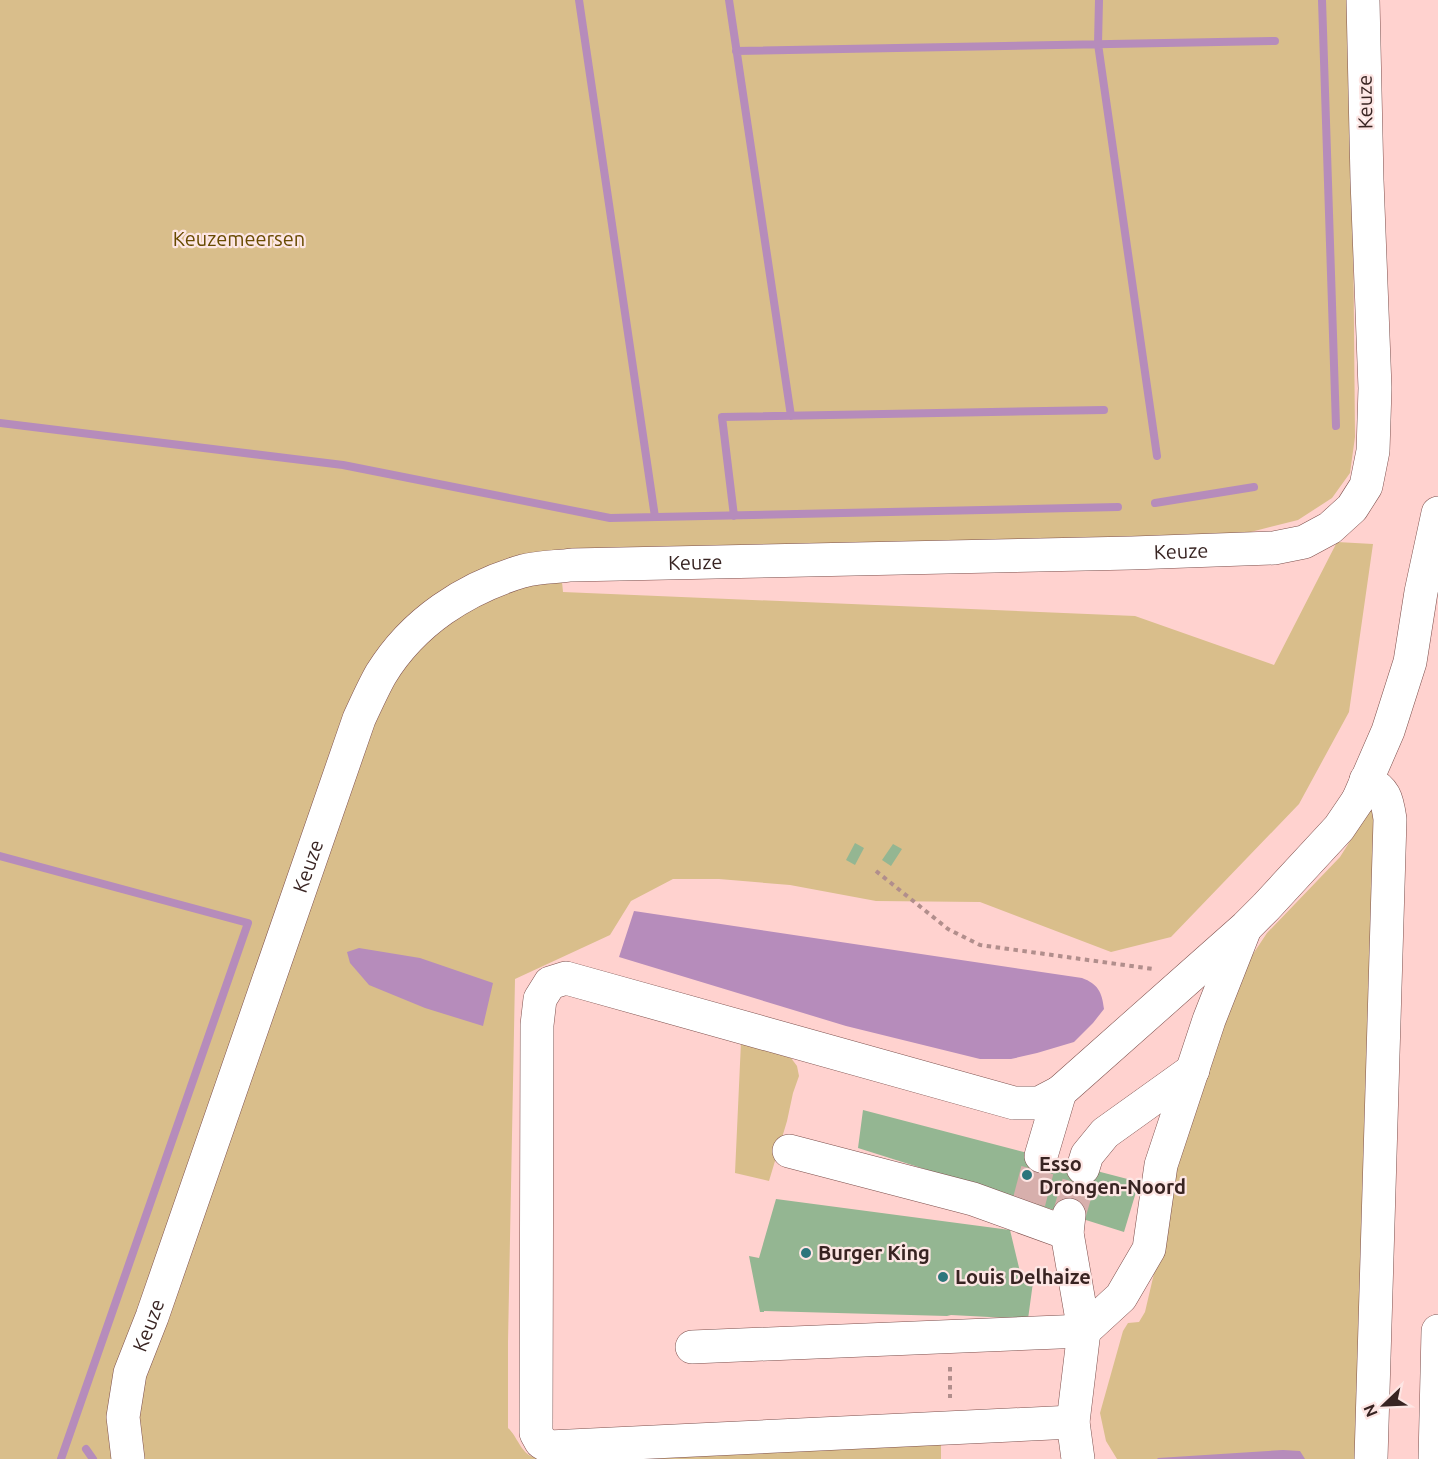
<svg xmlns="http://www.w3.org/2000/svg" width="1438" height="1459" viewBox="0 0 1438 1459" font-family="Ubuntu,sans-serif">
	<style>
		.green { fill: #d9be8b }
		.water { fill: #b68cbb }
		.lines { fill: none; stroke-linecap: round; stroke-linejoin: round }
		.stream { stroke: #b68cbb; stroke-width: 8 }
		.building { fill: #94b692 }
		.minor-tunnel { stroke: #d7afac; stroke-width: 33; stroke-dasharray: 33 16; stroke-linecap: butt }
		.minor-casing { stroke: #7d4f4c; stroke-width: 34 }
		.highway-casing { stroke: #7d4f4c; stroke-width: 34 }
		.path { stroke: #b18e8c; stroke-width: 4; stroke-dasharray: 4.5 4.5; stroke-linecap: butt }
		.minor { stroke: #fff; stroke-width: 33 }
		.highway { stroke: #fff; stroke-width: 33 }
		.poi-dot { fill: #2c767c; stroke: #fde6e4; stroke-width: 2 }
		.labels { text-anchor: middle; stroke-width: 4.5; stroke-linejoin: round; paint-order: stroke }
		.street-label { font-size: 20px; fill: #382422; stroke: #fde6e4 }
		.park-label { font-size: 20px; fill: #684a00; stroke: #fde6e4 }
		.poi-label { font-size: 20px; font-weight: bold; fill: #382422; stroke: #fde6e4; text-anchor: start }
	</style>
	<rect width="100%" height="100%" fill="#ffd2cf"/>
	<!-- green -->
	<path class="green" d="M0,0H1351L1355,437L1350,473L1332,498L1298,520L1235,536L559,551L563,592L1135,616L1274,665L1337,542L1373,544L1349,712L1299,804L1171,937L1111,952L980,902L876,901L790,885L719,879H673L631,901L610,935L515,979L508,1342V1428C517,1436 521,1453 533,1457C538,1458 543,1458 548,1458L941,1442V1459H0Z
		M1370,806L1379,810L1360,1459H1117L1106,1441L1100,1413L1123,1331L1128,1323L1139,1322L1145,1312L1176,1179L1175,1167L1228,999L1247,963L1267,933L1340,857L1359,827Z
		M741,1042L791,1058L797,1066L799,1076L793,1093L787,1121L769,1181L735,1173Z"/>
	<!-- water -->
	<path class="water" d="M634,911L1082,978C1098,984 1102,992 1104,1009L1093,1023L1074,1042L1037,1053L1011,1059H980L846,1026L619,957Z
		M359,948L420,958L493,983L483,1026L425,1008L369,985L350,963L347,952Z
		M1283,1450L1300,1451L1305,1459H1157L1158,1458Z"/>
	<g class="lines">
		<!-- stream -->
		<path class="stream" d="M579,0L655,517
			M729,0L791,416
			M1099,0L1098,44L1157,456
			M1322,0L1336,426
			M736,51L1275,41
			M0,423L343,465L610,518L1118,507
			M1155,503L1254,487
			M734,516L722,417L1104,410
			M0,856L248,923L61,1459
			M86,1449L93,1459"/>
	</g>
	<!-- building -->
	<path class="building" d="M855,843L864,848L855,865L846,860Z
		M893,844L902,849L891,866L882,860Z
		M863,1110L1139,1182L1124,1232L858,1148Z
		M776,1199L1010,1230L1021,1276L1031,1277V1275H1034L1028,1319L951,1315L947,1316L764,1311V1312H760L749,1256L759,1258Z"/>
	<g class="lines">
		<!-- minor-tunnel -->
		<path class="minor-tunnel" d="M1029,1202L1041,1156
			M1069,1215L1083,1168"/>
		<defs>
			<g id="minor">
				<path d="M1366,780C1385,790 1387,798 1390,819L1371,1459"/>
				<path d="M789,1151L973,1199L1067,1233"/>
				<path d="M1041,1156L1060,1092"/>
				<path d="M1083,1168L1087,1155L1105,1133L1193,1070"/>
				<path d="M1069,1215L1067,1233L1084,1331L1073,1422L1078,1459"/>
				<path d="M692,1347L1084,1331L1121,1297L1149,1249L1161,1165L1209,1020L1244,931"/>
				<path d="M1073,1422L549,1447L541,1442L536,1433L537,1025L540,999L550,983L566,978L1014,1103H1039L1060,1092L1246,927L1266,907L1339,828L1358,800"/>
				<path id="s1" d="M128,1459L123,1417L130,1373L152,1317L359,719C366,704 373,688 381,674C413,622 465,588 523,571C538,567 556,567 572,565L1132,553L1274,548L1304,542L1330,528L1352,508L1366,486L1373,451L1375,388L1367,180L1363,0"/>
			</g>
			<path id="highway" d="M1358,800L1388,731L1410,662L1421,592L1438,513
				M1435,1459L1438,1331"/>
		</defs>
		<!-- minor casing -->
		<use href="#minor" class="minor-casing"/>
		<!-- highway casing -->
		<use href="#highway" class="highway-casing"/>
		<!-- path -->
		<path class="path" d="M876,871L948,929L980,945L1153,969
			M950,1367V1398"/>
		<!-- minor -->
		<use href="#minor" class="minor"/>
		<!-- highway -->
		<use href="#highway" class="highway"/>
	</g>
	<!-- markers -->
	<g class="poi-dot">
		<circle cx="1027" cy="1175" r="6"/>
		<circle cx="806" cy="1253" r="6"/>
		<circle cx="943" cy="1277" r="6"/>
	</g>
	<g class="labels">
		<!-- street labels -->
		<g class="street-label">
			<text transform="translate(1365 102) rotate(-91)" y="7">Keuze</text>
			<text dy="7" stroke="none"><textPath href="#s1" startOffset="1668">Keuze</textPath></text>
			<text dy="7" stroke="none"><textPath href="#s1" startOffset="1182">Keuze</textPath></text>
			<text dy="7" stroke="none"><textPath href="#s1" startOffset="624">Keuze</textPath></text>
			<text dy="7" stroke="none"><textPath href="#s1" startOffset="138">Keuze</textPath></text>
		</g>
		<!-- park labels -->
		<g class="park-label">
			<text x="239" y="246">Keuzemeersen</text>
		</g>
		<!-- poi labels -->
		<g class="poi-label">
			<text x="1039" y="1171">Esso<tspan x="1039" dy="23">Drongen-Noord</tspan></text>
			<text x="818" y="1260">Burger King</text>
			<text x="955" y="1284">Louis Delhaize</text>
		</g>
	</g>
	<!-- north arrow -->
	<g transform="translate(1384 1405) rotate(247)" stroke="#fde6e4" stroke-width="4.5" paint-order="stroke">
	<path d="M0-4.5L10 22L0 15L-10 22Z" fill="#382422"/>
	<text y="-9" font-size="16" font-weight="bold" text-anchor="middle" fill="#382422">N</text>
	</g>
</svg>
